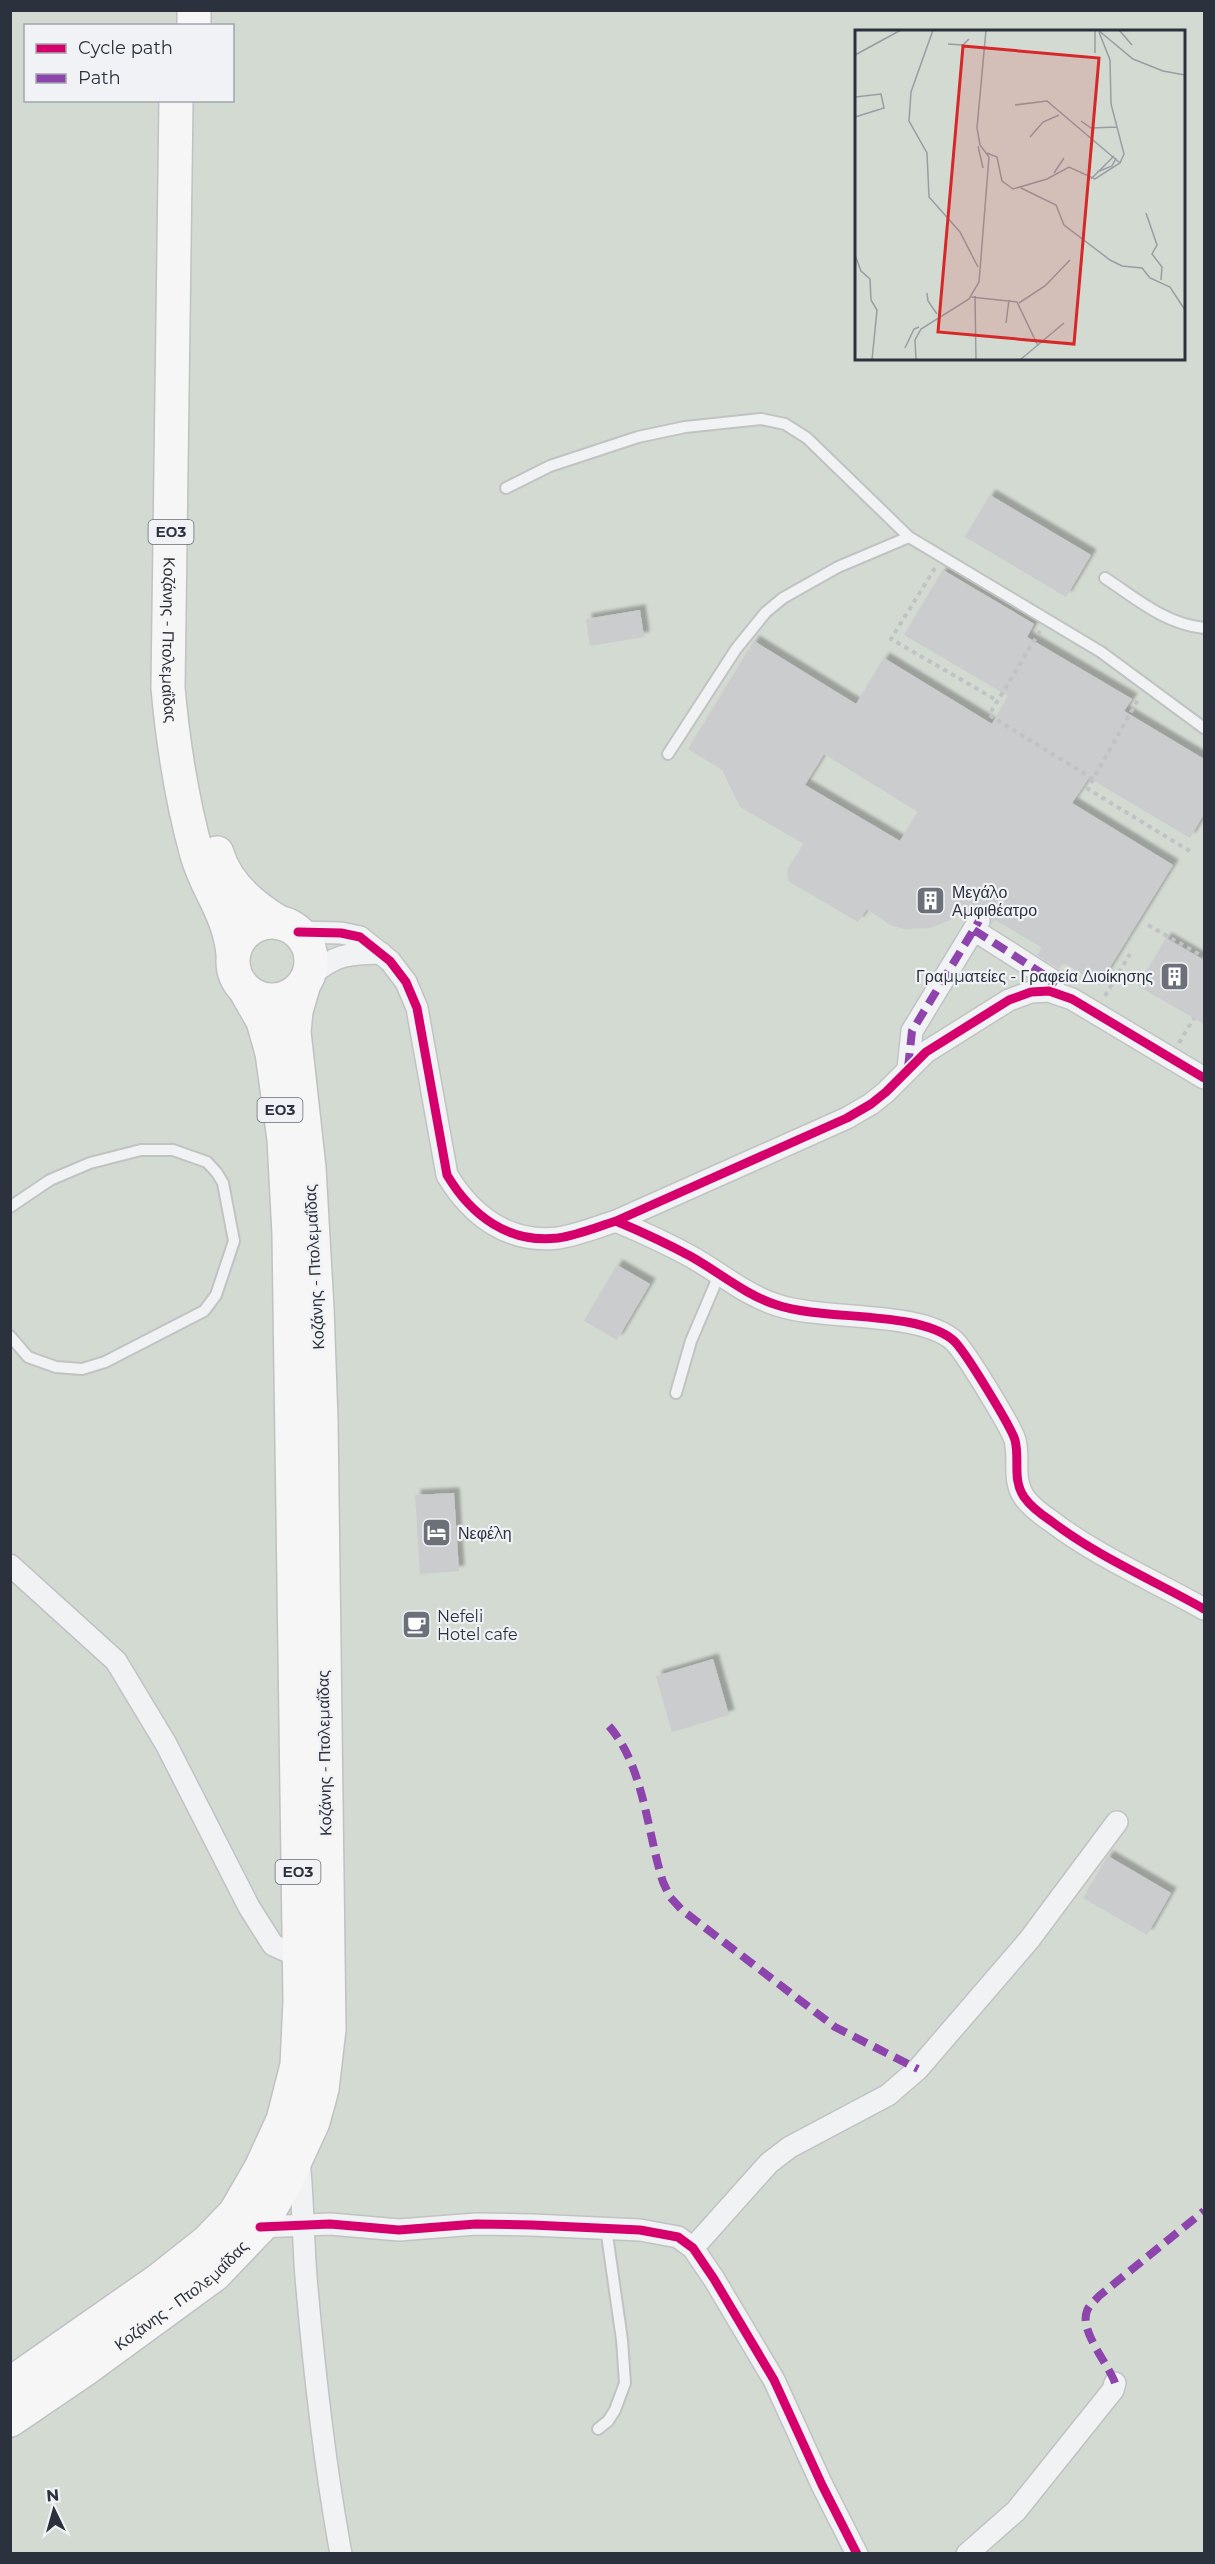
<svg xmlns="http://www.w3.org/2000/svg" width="1215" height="2564" viewBox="0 0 1215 2564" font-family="Montserrat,sans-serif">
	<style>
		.green { fill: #d3dad2; fill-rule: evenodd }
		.building { fill: #caccce; fill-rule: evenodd; filter: url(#shadow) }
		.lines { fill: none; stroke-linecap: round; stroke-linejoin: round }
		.lane-casing { stroke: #c0c2c4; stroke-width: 14 }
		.street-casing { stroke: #c0c2c4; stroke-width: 24 }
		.primary-casing { stroke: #bfc1c3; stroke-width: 36 }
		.path { stroke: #c0c2c5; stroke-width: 4; stroke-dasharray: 4.5 4.5; stroke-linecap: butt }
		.lane { stroke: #f1f2f4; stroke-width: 10 }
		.street { stroke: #f1f2f4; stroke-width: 21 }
		.primary { stroke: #f6f6f6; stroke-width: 33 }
		.quiet { stroke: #8e44ad; stroke-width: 8; stroke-dasharray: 15 8; stroke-linecap: butt }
		.cycleway-casing { stroke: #f0f2f6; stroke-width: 13 }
		.cycleway { stroke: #d6006c; stroke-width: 9 }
		.labels { text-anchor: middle; stroke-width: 4.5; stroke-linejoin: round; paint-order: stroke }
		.shield { fill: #f0f2f6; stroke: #666c75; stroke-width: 1.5 }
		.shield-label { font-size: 15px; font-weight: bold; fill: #2b323e }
		.street-label { font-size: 16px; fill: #2b323e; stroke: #f0f2f6 }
		.poi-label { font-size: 16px; fill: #2b323e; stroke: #f0f2f6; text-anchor: start }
		.inset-road { fill: none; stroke: #999da3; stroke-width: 1.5 }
		.view { fill: #d62828; fill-opacity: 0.15; stroke: #d62828; stroke-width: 3 }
		.inset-edge { fill: none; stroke: #2b323e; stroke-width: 3 }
	</style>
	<defs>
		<filter id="shadow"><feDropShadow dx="5.5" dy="-5.5" stdDeviation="1.5" flood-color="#0004"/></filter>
	</defs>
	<rect width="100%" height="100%" fill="#e2e4e6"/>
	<!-- green -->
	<path class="green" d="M11,11H1204V2553L11,2554ZM26,26H232V100H26ZM856,32H1184V358H856Z"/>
	<!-- building -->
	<path class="building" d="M990,495L1091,555L1066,597L965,537Z
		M943,570L1034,624L1027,637L1132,699L1124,711L1204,759V814L1190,838L1089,778L1072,803L1173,865L1099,985L1063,962L1059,969L1037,955L1042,948L1009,928L995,920L991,925L990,914L980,908L973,910L968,915L963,912L948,921L930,928L904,929L890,925L867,909L858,922L788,881L787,870L804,844L740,807L722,770L688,749L754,641L856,704L884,658L992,724L1008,696L904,635ZM824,754L918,812L900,841L805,785Z
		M640,610L644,637L590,646L586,619Z
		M1166,938L1204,960V1024L1138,986Z
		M617,1265L650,1284L617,1340L584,1321Z
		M454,1493L459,1571L420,1574L415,1495Z
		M713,1659L729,1715L672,1732L656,1676Z
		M1108,1856L1171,1893L1147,1935L1083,1898Z"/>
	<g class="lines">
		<defs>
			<path id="lane" d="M506,488L550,466L638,437L685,427L761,419L785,424L807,438L909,537L1101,652L1204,728
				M1105,578C1137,599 1165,624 1204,628
				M668,754L736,649L766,612L783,598L838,567L909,537
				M10,1207L50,1180L90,1163L141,1150H173L207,1162L217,1173L223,1183L234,1241L216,1295L204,1311L105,1362L82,1369L56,1367L28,1357L10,1336
				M676,1393L691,1341L719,1275
				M598,2429L608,2421L615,2410L625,2383L622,2340L606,2228"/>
			<path id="street" d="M974,930L1054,981L1049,991
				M298,932L341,933L360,937L390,961L406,982L417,1008L447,1175C471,1215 508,1244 558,1238C578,1235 597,1227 616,1221L847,1118L871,1104L886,1092L926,1052L1009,1000L1031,992L1049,991L1072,999L1204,1078
				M309,977C335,954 347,954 381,953
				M908,1068L912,1031L979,921
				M616,1221C642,1232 666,1243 690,1256C719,1272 745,1295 777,1305C824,1321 917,1310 953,1340C964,1349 1011,1427 1015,1440C1020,1460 1012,1479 1024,1497C1031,1507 1042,1515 1051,1521C1098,1557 1153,1580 1204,1609
				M10,1565L116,1661L166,1744L249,1907L273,1945L300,1957
				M299,2159C303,2198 303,2238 306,2277C314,2370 324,2462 341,2554
				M260,2227L330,2224L399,2230L476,2224L532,2225L640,2230L678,2237L693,2248L714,2279L774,2380L822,2485L857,2554
				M693,2248L769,2163L790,2147L888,2095L918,2069L1029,1940L1117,1822
				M967,2554L1016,2511L1113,2390L1115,2383"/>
			<g id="primary">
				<path d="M194,10V26"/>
				<path id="s1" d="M176,100L168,688C173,743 182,801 197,855C208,892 228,911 233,953"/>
				<path d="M217,853C226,885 253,907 280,923"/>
				<circle cx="272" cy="961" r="39"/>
				<path d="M10,2384L159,2280L207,2242L235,2213L261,2168L283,2120L297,2065L300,2001L289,1234L284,1139L272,1053L263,1021L247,993"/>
				<path id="s2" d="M10,2420L88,2367L214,2275L260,2227L284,2185L313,2122L322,2089L329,2029L321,1420L317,1308L309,1168L294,1032L296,1011L303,987"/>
			</g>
		</defs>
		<!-- lane casing -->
		<use href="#lane" class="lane-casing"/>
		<!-- street casing -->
		<use href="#street" class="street-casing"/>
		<!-- primary casing -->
		<use href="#primary" class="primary-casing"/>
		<!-- path -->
		<path class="path" d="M935,568L891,639L998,701
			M1040,631L989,715L1093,779L1139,698
			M1093,779L1088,789L1193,853
			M1148,925L1204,957
			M1105,996L1130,954
			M1179,1043L1194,1018"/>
		<!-- lane -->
		<use href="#lane" class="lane"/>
		<!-- street -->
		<use href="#street" class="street"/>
		<!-- primary -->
		<use href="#primary" class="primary"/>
		<!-- quiet -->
		<path class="quiet" d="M974,930L1054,981L1049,991
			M908,1068L912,1031L979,921
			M609,1726C644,1766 647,1832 663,1882L670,1897L682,1910L835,2027L918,2069
			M1115,2383C1108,2363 1079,2331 1087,2311C1089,2305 1095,2301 1099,2296L1204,2211"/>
		<defs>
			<path id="cycleway" d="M298,932L341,933L360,937L390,961L406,982L417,1008L447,1175C471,1215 508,1244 558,1238C578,1235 597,1227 616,1221L847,1118L871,1104L886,1092L926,1052L1009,1000L1031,992L1049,991L1072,999L1204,1078
				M616,1221C642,1232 666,1243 690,1256C719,1272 745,1295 777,1305C824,1321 917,1310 953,1340C964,1349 1011,1427 1015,1440C1020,1460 1012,1479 1024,1497C1031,1507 1042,1515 1051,1521C1098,1557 1153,1580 1204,1609
				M260,2227L330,2224L399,2230L476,2224L532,2225L640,2230L678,2237L693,2248L714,2279L774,2380L822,2485L857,2554"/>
		</defs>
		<!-- cycleway casing -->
		<use href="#cycleway" class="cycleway-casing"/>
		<!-- cycleway -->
		<use href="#cycleway" class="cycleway"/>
	</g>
	<!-- icons -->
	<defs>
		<symbol id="building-square" viewBox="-11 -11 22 22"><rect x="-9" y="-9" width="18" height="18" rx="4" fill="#6b7079" stroke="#f0f2f6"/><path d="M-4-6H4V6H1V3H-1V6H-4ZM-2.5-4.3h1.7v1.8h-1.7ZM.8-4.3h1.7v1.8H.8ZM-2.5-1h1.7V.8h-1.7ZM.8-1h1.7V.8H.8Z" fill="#fff"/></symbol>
		<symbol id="hotel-square" viewBox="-11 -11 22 22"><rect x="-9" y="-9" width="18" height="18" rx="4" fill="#6b7079" stroke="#f0f2f6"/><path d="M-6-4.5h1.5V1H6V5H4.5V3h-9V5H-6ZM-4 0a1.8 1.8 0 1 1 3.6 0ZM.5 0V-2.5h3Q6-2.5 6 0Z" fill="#fff"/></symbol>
		<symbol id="cafe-square" viewBox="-11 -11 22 22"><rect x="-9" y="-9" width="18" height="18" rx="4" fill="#6b7079" stroke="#f0f2f6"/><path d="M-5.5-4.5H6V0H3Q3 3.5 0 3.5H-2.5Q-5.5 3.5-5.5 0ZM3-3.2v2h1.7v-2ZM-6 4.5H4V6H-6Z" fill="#fff"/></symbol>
	</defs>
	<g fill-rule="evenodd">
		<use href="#building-square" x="914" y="884" width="33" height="33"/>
		<use href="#building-square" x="1158" y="960" width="33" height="33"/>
		<use href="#hotel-square" x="420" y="1516" width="33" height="33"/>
		<use href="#cafe-square" x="400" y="1608" width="33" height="33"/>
	</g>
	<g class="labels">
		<!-- shield labels -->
		<g class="shield">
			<rect x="148.5" y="520" width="45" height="24" rx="4.5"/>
			<rect x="257.5" y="1098" width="45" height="24" rx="4.5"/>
			<rect x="275.5" y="1860" width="45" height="24" rx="4.5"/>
		</g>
		<g class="shield-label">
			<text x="171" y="537">ΕΟ3</text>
			<text x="280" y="1115">ΕΟ3</text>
			<text x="298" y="1877">ΕΟ3</text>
		</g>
		<!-- street labels -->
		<g class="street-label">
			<text dy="6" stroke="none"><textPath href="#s1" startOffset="540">Κοζάνης - Πτολεμαΐδας</textPath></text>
			<text transform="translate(314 1267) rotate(-93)" y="6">Κοζάνης - Πτολεμαΐδας</text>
			<text transform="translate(324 1753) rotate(-91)" y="6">Κοζάνης - Πτολεμαΐδας</text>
			<text dy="6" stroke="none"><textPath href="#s2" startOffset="212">Κοζάνης - Πτολεμαΐδας</textPath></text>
		</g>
		<!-- poi labels -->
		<g class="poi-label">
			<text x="952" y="898">Μεγάλο<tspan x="952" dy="18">Αμφιθέατρο</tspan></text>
			<text x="1153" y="982" text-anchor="end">Γραμματείες - Γραφεία Διοίκησης</text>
			<text x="458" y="1539">Νεφέλη</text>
			<text x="437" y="1622">Nefeli<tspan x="437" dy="18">Hotel cafe</tspan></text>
		</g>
	</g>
	<!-- overview -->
	<g transform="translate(855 30)">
		<rect width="330" height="330" fill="#e2e4e6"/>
		<path d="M0,0H330V330H0Z" fill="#d3dad2"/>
		<path class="inset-road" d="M78,0L56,62L54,91L72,123L74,167L105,202L123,237M240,0V23M243,0L278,29L308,41L330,45M264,0L277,15M93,14L108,15L114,9M0,25L46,0M0,67L26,64L29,78L0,87M160,75L192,71L265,133M226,91L236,98L262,97M175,107L188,92L204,85M123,116L128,138M132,123L142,127L147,151L158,159L192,149L214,137L240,149L265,133L269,124L256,74L255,30L244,2M242,142L257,136L261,128M199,143L209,128M236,149L259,126M166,158L201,175L209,195L255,230L267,236L287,238L295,248L315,257L330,280M291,183L302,215L297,224L307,237L306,250M0,225L6,241L15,249L16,270L22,280L17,330M72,263L73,271L82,284M120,266L121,330M116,267L162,272L183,316M164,273L190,256L215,230M151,293L154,270M50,318L59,299L64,297M61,330L60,310L66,299L114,269L124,252L134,127L125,115L122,98L131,0M165,330L209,293"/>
		<path class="view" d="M108,16L244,28L219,314L83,302Z"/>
		<rect width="330" height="330" class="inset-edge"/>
	</g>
	<!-- border -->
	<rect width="1215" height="2564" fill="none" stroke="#2b323e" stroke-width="24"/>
	<!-- legend -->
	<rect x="24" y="24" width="210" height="78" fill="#f0f2f6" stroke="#a1a5ac" stroke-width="1.5"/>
	<rect x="36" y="44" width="30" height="9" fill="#d6006c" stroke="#a1a5ac" stroke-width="1.5"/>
	<text x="78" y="54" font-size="18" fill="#2b323e">Cycle path</text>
	<rect x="36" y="74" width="30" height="9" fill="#8e44ad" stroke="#a1a5ac" stroke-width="1.5"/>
	<text x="78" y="84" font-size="18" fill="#2b323e">Path</text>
	<!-- north arrow -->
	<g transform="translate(54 2510) rotate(355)" stroke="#f0f2f6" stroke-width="4.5" paint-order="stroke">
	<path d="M0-4.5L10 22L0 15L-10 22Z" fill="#2b323e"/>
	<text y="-9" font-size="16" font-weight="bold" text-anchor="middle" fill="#2b323e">N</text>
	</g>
</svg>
